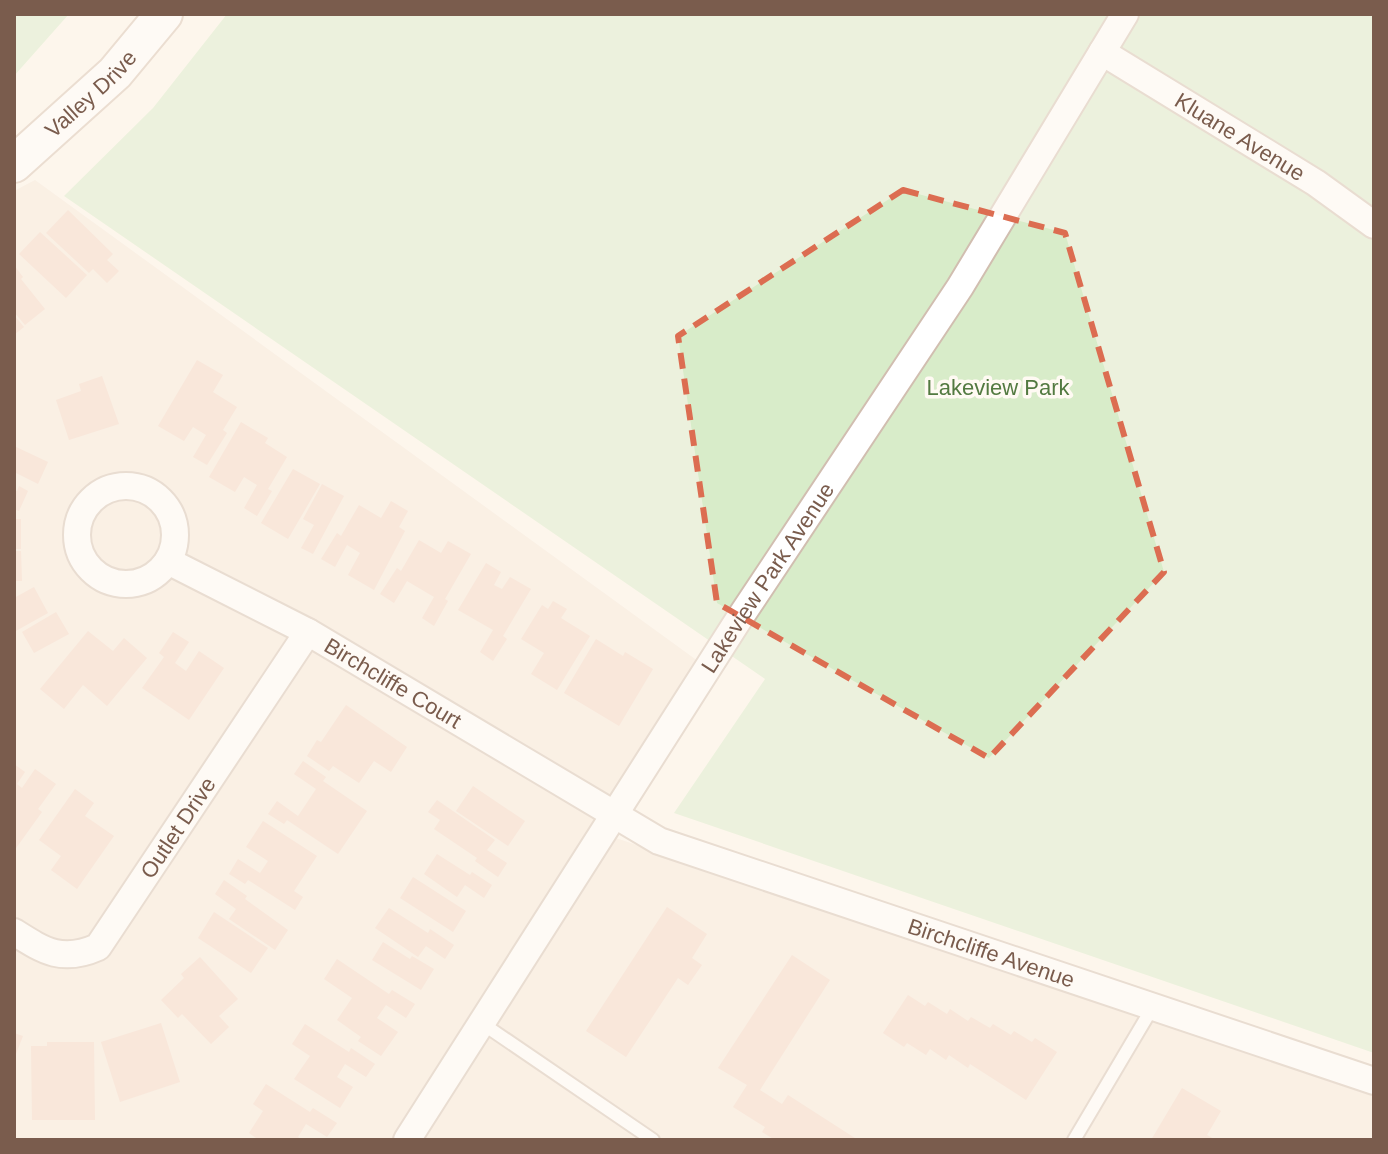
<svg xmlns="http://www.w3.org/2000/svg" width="1388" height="1154" viewBox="0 0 1388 1154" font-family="Helvetica,sans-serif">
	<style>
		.residential { fill: #f5e8da }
		.green { fill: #d8ecc9 }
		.building { fill: #f3d5c3 }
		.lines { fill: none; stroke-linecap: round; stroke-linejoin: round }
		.lane-casing { stroke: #d1beb0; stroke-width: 16 }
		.street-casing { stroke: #d1beb0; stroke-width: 30 }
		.secondary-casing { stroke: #d6c0b0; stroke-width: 40 }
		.lane { stroke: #fff; stroke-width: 12 }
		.street { stroke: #fff; stroke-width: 26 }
		.secondary { stroke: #fff; stroke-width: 36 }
		.marked { fill: none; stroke: #dc6d51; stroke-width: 6; stroke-dasharray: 16 10; stroke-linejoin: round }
		.labels { text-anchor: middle; stroke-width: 7; stroke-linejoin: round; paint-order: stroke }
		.street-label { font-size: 22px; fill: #7a5c4d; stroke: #fffaf3 }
		.park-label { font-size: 22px; fill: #537a41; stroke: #fffaf3 }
	</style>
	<rect width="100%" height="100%" fill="#fdf6ec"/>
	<!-- residential -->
	<path class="residential" d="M35,180L713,672L613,837L1374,1095V1140H14V191Z"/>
	<!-- green -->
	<path class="green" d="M14,14H69L14,76Z
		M227,14H1374V1053L674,813L765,679L64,196L153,108Z"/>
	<!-- building -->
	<path class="building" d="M68,210L113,254L107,260L119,271L107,283L93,269L89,273L46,233Z
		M40,232L87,275L66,298L19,254Z
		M14,265L23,277L21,279L45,309L25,325L14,312Z
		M14,315L24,327L14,335Z
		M197,360L223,375L213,392L237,407L223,430L227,433L207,465L193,457L206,435L193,427L184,441L158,426Z
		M102,376L119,424L69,440L56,400L81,391L79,384Z
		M241,422L268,438L265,443L287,457L268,489L272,491L257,516L244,508L257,485L244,477L235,492L209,477Z
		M14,446L48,462L38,484L14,472Z
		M293,469L320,484L288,539L261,523Z
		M322,484L344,496L313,554L301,548L314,525L303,519Z
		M19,486L28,491L19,511L14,509V490L17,491Z
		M391,501L408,511L399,527L405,531L374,590L348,575L360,553L347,545L335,567L321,559L337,533L341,536L359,505L381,518Z
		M14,519H21V549H14Z
		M419,540L441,553L448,541L471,554L445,599L448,601L434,626L422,618L434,597L407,581L394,603L380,594L397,568L401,571Z
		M14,551H21L22,581H14Z
		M486,563L501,572L494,585L502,589L510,577L531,589L503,636L507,639L493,661L480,652L493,630L458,610Z
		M34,587L48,613L14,632V598Z
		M553,601L567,609L561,618L590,636L557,690L531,674L544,653L521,639L542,605L548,609Z
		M56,612L69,634L34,653L22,632Z
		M88,631L113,651L124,638L147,658L107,706L83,685L64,709L40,689Z
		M173,632L189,642L175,663L186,671L199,651L224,668L189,720L142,688L164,657L159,653Z
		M596,639L623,656L625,652L653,669L619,726L564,693Z
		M346,705L407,747L391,772L374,761L359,783L333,766L329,771L307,756L317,740L321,742Z
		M303,761L326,777L323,781L367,811L338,854L287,820L284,824L268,814L277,801L298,816L316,789L294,774Z
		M14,764L25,772L17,784L22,788L35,769L56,784L38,809L42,812L14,851Z
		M473,786L525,821L508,846L456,811Z
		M75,789L94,803L85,816L114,836L77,889L51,870L61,856L39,840Z
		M437,800L495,840L487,850L507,863L498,877L475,861L477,858L434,829L440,820L428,812Z
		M263,821L317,856L294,891L303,897L295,910L248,880L245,884L229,874L238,859L260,873L268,861L246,847Z
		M437,854L470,875L472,872L492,885L484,898L465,885L457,897L424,874Z
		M413,877L466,911L453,932L400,898Z
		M224,880L247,896L245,899L288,930L275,950L229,919L236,909L215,894Z
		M667,907L707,934L692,958L702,965L688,985L678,978L626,1057L586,1031Z
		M389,908L428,933L430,929L454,945L445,959L426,946L418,957L375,928Z
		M214,912L268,948L251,973L198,938Z
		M383,942L410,959L412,956L434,969L421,990L372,960Z
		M792,955L830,980L760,1090L782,1104L788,1095L858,1140H775L762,1132L765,1127L733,1107L747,1085L718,1068Z
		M200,957L238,999L219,1016L229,1027L211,1044L182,1014L178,1018L161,1000L184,978L181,974Z
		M337,959L389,994L392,990L415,1004L406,1018L386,1005L377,1018L398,1032L381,1056L358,1041L361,1037L337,1020L352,998L324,979Z
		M908,995L925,1006L928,1002L947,1014L950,1009L968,1021L971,1017L990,1028L993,1024L1011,1035L1014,1031L1032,1042L1035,1038L1057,1052L1026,1100L970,1064L968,1068L949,1055L946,1060L930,1049L926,1055L907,1043L904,1047L883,1033Z
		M161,1023L180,1082L120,1102L101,1042Z
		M305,1024L349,1052L351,1048L375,1064L366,1077L345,1064L337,1077L353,1087L340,1108L294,1079L310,1056L292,1044Z
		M14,1033L23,1036L14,1059Z
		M47,1042H94L95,1120H32L31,1046H47Z
		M266,1084L310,1112L313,1108L337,1123L327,1137L306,1124L298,1137L303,1140H259L249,1133L263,1111L253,1104Z
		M1182,1088L1221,1111L1207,1135L1216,1140H1151Z"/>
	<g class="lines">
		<defs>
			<path id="lane" d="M483,1024L653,1140
				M1074,1140L1154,1005"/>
			<g id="street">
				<path id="s1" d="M1102,52L1316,183L1374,225"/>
				<circle cx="126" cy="535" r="49"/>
				<path id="s2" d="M168,561L308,632L659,841L1374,1081"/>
				<path id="s3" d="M14,932C44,951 62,963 98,947L308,632"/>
				<path id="s4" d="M407,1140L739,619L960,287L1125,14"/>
			</g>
			<g id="secondary">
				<path id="s5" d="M14,164L115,73L164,14"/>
			</g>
		</defs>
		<!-- lane casing -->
		<use href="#lane" class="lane-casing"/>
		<!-- street casing -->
		<use href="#street" class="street-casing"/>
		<!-- secondary casing -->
		<use href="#secondary" class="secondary-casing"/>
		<!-- lane -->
		<use href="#lane" class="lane"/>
		<!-- street -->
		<use href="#street" class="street"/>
		<!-- secondary -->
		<use href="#secondary" class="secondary"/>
	</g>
	<!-- marked area -->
	<path d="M0 0H1388V1154H0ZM903,190L1065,233L1164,572L989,758L717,603L678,336Z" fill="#fdf6ec" fill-opacity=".55" fill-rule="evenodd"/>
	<path class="marked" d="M903,190L1065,233L1164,572L989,758L717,603L678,336Z"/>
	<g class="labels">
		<!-- street labels -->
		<g class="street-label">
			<text dy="8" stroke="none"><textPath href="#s5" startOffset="104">Valley Drive</textPath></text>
			<text dy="8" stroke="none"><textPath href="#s1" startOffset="162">Kluane Avenue</textPath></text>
			<text dy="8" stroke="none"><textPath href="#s4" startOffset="668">Lakeview Park Avenue</textPath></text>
			<text dy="8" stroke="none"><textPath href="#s2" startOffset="256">Birchcliffe Court</textPath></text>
			<text dy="8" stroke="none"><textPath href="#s3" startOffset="234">Outlet Drive</textPath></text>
			<text dy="8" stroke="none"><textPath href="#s2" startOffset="916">Birchcliffe Avenue</textPath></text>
		</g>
		<!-- park labels -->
		<g class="park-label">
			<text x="998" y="395">Lakeview Park</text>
		</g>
	</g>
	<!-- border -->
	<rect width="1388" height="1154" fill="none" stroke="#7a5c4d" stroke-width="32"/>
</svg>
